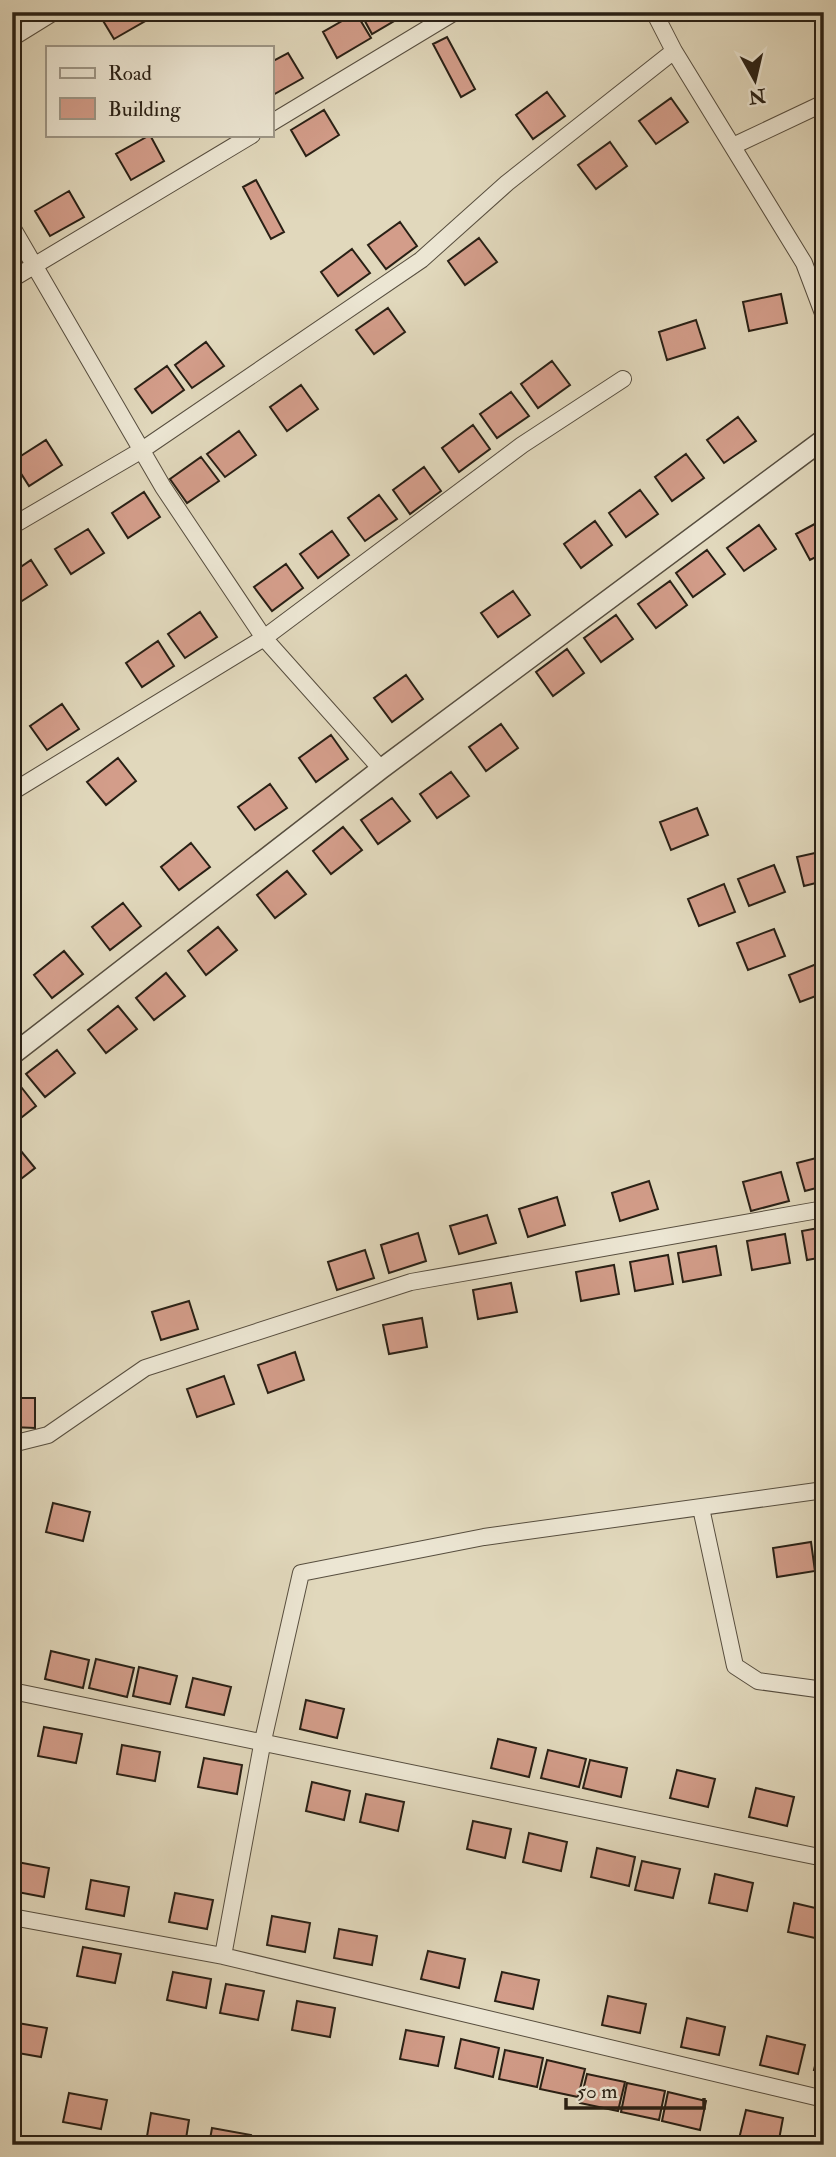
<svg xmlns="http://www.w3.org/2000/svg" width="836" height="2157" viewBox="0 0 836 2157" font-family="'IM FELL Double Pica',serif">
	<style>
		.building { fill: #d39d8a; stroke: #292015; stroke-width: 2 }
		.lines { fill: none; stroke-linecap: round; stroke-linejoin: round }
		.minor-casing { stroke: #574e3f; stroke-width: 18 }
		.tertiary-casing { stroke: #574e3f; stroke-width: 22 }
		.minor { stroke: #ece6d3; stroke-width: 16 }
		.tertiary { stroke: #ece6d3; stroke-width: 19 }
	</style>
	<rect width="100%" height="100%" fill="#e1d8bc"/>
	<filter id="stains"><feTurbulence type="fractalNoise" baseFrequency=".00286" numOctaves="4"/><feColorMatrix values="0 0 0 0 .2 0 0 0 0 .09 0 0 0 0 .02 0 0 0 .5 -.17"/></filter>
	<radialGradient id="worn" r=".72"><stop offset=".6" stop-color="#630" stop-opacity="0"/><stop offset="1" stop-color="#630" stop-opacity=".3"/></radialGradient>
	<!-- building -->
	<path class="building" d="M102,12H143L147,20L114,39L99,14Z
		M360,12H405L406,14L372,34Z
		M356,13L371,38L337,58L323,32Z
		M447,37L475,89L461,97L433,44Z
		M288,53L303,78L271,96V62Z
		M547,92L565,116L533,139L516,115Z
		M671,98L688,122L656,144L639,121Z
		M324,110L339,135L306,156L291,130Z
		M150,135L164,161L131,180L116,154Z
		M610,142L627,166L596,189L578,165Z
		M256,180L284,232L271,239L243,187Z
		M69,191L84,217L50,236L35,211Z
		M400,222L417,246L386,269L368,245Z
		M479,238L497,262L465,285L448,261Z
		M352,249L370,273L338,296L321,272Z
		M781,294L787,323L749,331L743,302Z
		M388,308L405,332L374,354L356,330Z
		M696,320L705,348L667,360L659,332Z
		M206,342L224,366L192,388L175,365Z
		M552,361L570,385L538,408L521,384Z
		M167,366L184,390L152,413L135,389Z
		M301,385L318,409L287,431L270,407Z
		M511,392L529,416L497,438L480,414Z
		M738,417L756,441L724,463L707,440Z
		M473,425L490,449L459,472L442,448Z
		M239,431L256,455L225,477L207,454Z
		M46,440L62,465L29,486L13,461Z
		M686,454L704,478L672,501L655,477Z
		M201,457L219,481L187,503L170,479Z
		M424,467L441,491L410,514L393,490Z
		M640,490L658,514L626,537L609,513Z
		M144,492L160,517L128,538L112,513Z
		M379,495L397,519L365,541L348,518Z
		M824,519V553L810,560L796,534Z
		M595,521L612,545L581,568L564,544Z
		M759,525L776,549L744,571L727,548Z
		M88,529L104,553L71,574L55,549Z
		M332,531L349,555L318,578L300,554Z
		M707,550L725,574L693,597L676,573Z
		M31,560L47,585L14,606L12,573Z
		M286,564L303,588L272,611L254,587Z
		M670,581L687,605L656,628L638,604Z
		M513,591L530,615L498,637L481,613Z
		M200,612L217,637L185,658L168,634Z
		M616,615L633,639L601,662L584,638Z
		M158,641L174,666L142,687L126,663Z
		M567,649L584,673L553,696L536,672Z
		M406,675L423,699L392,722L374,698Z
		M62,704L79,729L47,750L30,726Z
		M501,724L518,748L486,771L469,747Z
		M331,735L348,759L316,782L299,758Z
		M118,758L136,781L106,805L87,782Z
		M451,772L469,796L437,818L420,794Z
		M270,784L287,808L255,830L238,807Z
		M392,798L410,821L378,844L361,820Z
		M697,808L708,835L671,850L660,822Z
		M343,827L362,850L331,874L313,851Z
		M191,843L210,867L179,890L161,867Z
		M824,851V881L804,886L797,857Z
		M774,865L785,892L749,906L738,879Z
		M287,871L306,894L275,918L257,895Z
		M724,884L735,912L699,926L688,899Z
		M123,903L141,926L110,950L92,927Z
		M218,927L237,950L206,975L188,951Z
		M774,929L785,956L748,970L737,943Z
		M64,951L83,974L52,998L34,975Z
		M824,961V993L800,1002L789,975Z
		M166,973L185,996L154,1020L136,998Z
		M118,1006L137,1029L106,1053L88,1030Z
		M57,1050L75,1073L45,1097L26,1074Z
		M18,1083L36,1106L12,1125V1088Z
		M16,1145L35,1168L12,1186V1148Z
		M824,1156V1186L805,1191L797,1163Z
		M781,1172L789,1201L751,1211L743,1182Z
		M649,1181L658,1209L620,1221L612,1193Z
		M557,1197L565,1225L528,1237L519,1209Z
		M487,1215L496,1243L459,1254L450,1226Z
		M824,1227V1257L807,1260L802,1231Z
		M418,1233L426,1261L389,1273L381,1245Z
		M785,1234L790,1263L752,1270L747,1241Z
		M716,1246L721,1275L683,1282L678,1253Z
		M365,1250L374,1278L337,1290L328,1262Z
		M668,1255L673,1284L635,1291L630,1262Z
		M614,1265L619,1294L581,1301L576,1272Z
		M511,1283L517,1312L478,1319L473,1290Z
		M189,1301L198,1329L161,1340L152,1312Z
		M422,1318L427,1347L389,1354L383,1325Z
		M295,1352L304,1380L268,1393L258,1365Z
		M224,1376L234,1404L197,1417L187,1389Z
		M12,1398H35V1428L12,1427Z
		M53,1503L90,1512L83,1541L46,1532Z
		M811,1542L815,1571L777,1577L773,1548Z
		M51,1651L89,1660L83,1688L45,1679Z
		M96,1659L134,1668L127,1697L89,1688Z
		M139,1667L177,1676L170,1704L133,1696Z
		M193,1678L231,1687L224,1715L186,1707Z
		M306,1700L344,1709L337,1738L300,1729Z
		M44,1727L82,1734L76,1763L38,1756Z
		M498,1739L536,1748L529,1777L491,1768Z
		M122,1745L160,1752L155,1781L117,1774Z
		M548,1750L586,1759L579,1787L541,1778Z
		M204,1758L242,1765L237,1794L198,1787Z
		M590,1760L627,1768L621,1797L583,1788Z
		M677,1770L715,1779L708,1807L670,1798Z
		M312,1782L350,1791L344,1820L306,1811Z
		M756,1788L794,1797L787,1826L749,1817Z
		M366,1794L404,1802L398,1831L360,1822Z
		M473,1821L511,1829L505,1858L467,1849Z
		M529,1833L567,1842L561,1871L523,1862Z
		M597,1848L635,1857L629,1886L591,1877Z
		M12,1861L49,1868L44,1897L12,1891Z
		M642,1861L680,1869L673,1898L635,1890Z
		M715,1874L753,1883L747,1911L709,1903Z
		M91,1880L129,1887L124,1916L86,1909Z
		M175,1893L213,1900L207,1929L169,1922Z
		M794,1903L824,1910V1940L788,1932Z
		M272,1916L310,1923L305,1952L267,1945Z
		M339,1929L377,1936L372,1965L334,1958Z
		M83,1947L121,1954L115,1983L77,1976Z
		M428,1951L465,1959L459,1988L421,1979Z
		M173,1972L211,1979L206,2008L167,2000Z
		M502,1972L539,1980L533,2009L495,2001Z
		M226,1984L264,1991L258,2020L220,2013Z
		M608,1996L646,2004L640,2033L602,2025Z
		M297,2001L335,2008L330,2037L292,2030Z
		M687,2018L725,2027L719,2055L681,2047Z
		M12,2022L47,2028L41,2057L12,2052Z
		M406,2030L444,2037L438,2066L400,2059Z
		M767,2036L805,2045L798,2074L760,2065Z
		M461,2039L499,2048L493,2077L455,2068Z
		M821,2042H824V2072L814,2070Z
		M505,2050L543,2058L537,2087L499,2079Z
		M547,2060L585,2069L578,2097L540,2089Z
		M587,2074L625,2082L618,2111L580,2103Z
		M627,2083L665,2091L659,2120L621,2112Z
		M668,2092L706,2101L700,2130L662,2121Z
		M69,2093L107,2100L101,2129L63,2122Z
		M746,2110L783,2118L778,2145L739,2139Z
		M151,2113L189,2120L185,2145L146,2142Z
		M212,2128L251,2135L249,2145H209Z"/>
	<g class="lines">
		<defs>
			<path id="minor" d="M654,12L674,51L804,263L824,316
				M12,38L54,12
				M271,123L455,12
				M733,146L824,103
				M12,227L163,487L264,638L381,769
				M12,279L252,135
				M12,526L142,450L421,260L507,183L674,51
				M12,792L264,638L522,445L623,379
				M12,1444L48,1435L145,1368L411,1282L824,1209
				M701,1508L735,1666L758,1681L824,1690
				M12,1691L824,1858
				M12,1917L223,1956L824,2099
				M223,1956L262,1745L301,1573L484,1537L824,1490"/>
			<path id="tertiary" d="M12,1055L381,769L824,439"/>
		</defs>
		<!-- minor casing -->
		<use href="#minor" class="minor-casing"/>
		<!-- tertiary casing -->
		<use href="#tertiary" class="tertiary-casing"/>
		<!-- minor -->
		<use href="#minor" class="minor"/>
		<!-- tertiary -->
		<use href="#tertiary" class="tertiary"/>
	</g>
	<!-- margin -->
	<rect width="836" height="2157" fill="none" stroke="#e1d8bc" stroke-width="42"/>
	<rect x="14" y="14" width="808" height="2129" fill="none" stroke="#292015" stroke-width="3.5"/>
	<rect x="21" y="21" width="794" height="2115" fill="none" stroke="#292015" stroke-width="2"/>
	<!-- legend -->
	<rect x="46" y="46" width="228" height="91" fill="#ece6d3" stroke="#9e9787" stroke-width="2"/>
	<rect x="60" y="68" width="35" height="10" fill="#ece6d3" stroke="#9e9787" stroke-width="2"/>
	<text x="108" y="80" font-size="21" fill="#292015">Road</text>
	<rect x="60" y="98" width="35" height="21" fill="#d39d8a" stroke="#9e9787" stroke-width="2"/>
	<text x="108" y="116" font-size="21" fill="#292015">Building</text>
	<!-- north arrow -->
	<g transform="translate(755 80) rotate(172)" stroke="#ece6d3" stroke-width="5" paint-order="stroke">
	<path d="M0-5L12 26L0 18L-12 26Z" fill="#292015"/>
	<text y="-10" font-size="19" font-weight="bold" text-anchor="middle" fill="#292015">N</text>
	</g>
	<!-- scale -->
	<path d="M566 2098v10h138v-10" fill="none" stroke="#292015" stroke-width="3.5"/>
	<text x="577" y="2098" font-size="21" fill="#292015" stroke="#ece6d3" stroke-width="5" paint-order="stroke">50 m</text>
	<rect width="100%" height="100%" filter="url(#stains)"/>
	<rect width="100%" height="100%" fill="url(#worn)"/>
</svg>
